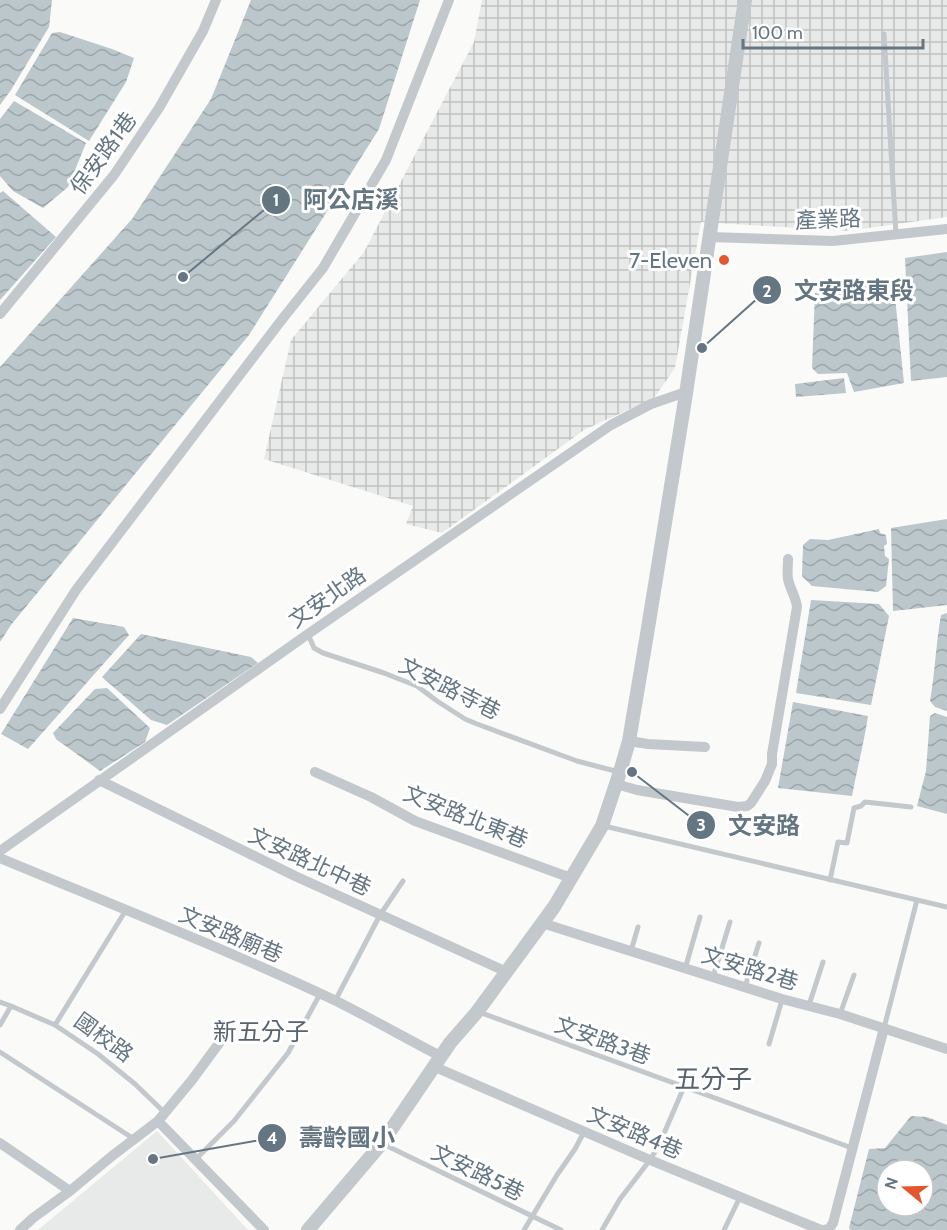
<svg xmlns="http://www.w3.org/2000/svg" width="947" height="1230" viewBox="0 0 947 1230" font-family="Cabin,'Noto Sans TC',sans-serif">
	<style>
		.built { fill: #e8e9e9 }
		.industrial { fill: url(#industrial-grid) }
		.water { fill: url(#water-waves); fill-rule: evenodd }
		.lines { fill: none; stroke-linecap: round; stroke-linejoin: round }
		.service { stroke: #c3c8cc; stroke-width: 5 }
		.minor { stroke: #c3c8cc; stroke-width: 10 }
		.tertiary { stroke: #c3c8cc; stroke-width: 14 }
		.poi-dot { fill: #e4572e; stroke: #fff; stroke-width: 2 }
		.labels { text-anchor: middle; stroke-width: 6; stroke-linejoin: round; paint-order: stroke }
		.street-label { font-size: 22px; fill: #657683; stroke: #fff }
		.poi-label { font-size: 22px; fill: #657683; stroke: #fff; text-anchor: end }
		.neighbourhood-label { font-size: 24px; fill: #57646e; stroke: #fff }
		.quarter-label { font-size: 26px; fill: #57646e; stroke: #fff }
		.leader { fill: none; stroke: #657683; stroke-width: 2 }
		.callout-dot { fill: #657683; stroke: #fff; stroke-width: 2 }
		.mark-label { font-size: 18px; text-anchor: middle; font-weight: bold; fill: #fff }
		.callout-label { font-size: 24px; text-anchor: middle; font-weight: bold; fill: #657683; stroke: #fff; stroke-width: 6; stroke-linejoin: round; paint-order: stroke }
	</style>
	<defs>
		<pattern id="industrial-grid" width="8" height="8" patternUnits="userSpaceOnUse" patternTransform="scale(1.5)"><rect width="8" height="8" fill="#e8e9e9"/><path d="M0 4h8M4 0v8" fill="none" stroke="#c0c1c2"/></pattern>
		<pattern id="water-waves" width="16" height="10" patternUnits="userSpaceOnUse" patternTransform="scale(1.5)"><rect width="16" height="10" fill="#bbc7cb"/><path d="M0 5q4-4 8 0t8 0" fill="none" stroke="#9ca6aa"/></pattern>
	</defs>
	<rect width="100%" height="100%" fill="#fafaf8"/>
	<!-- built -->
	<path class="built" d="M157,1131L248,1230H38Z"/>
	<!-- industrial -->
	<path class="industrial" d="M482,0H947V217L847,231L701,222L675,368L654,398L584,430L442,533L406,524L413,506L264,459L291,340L364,252L474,42Z"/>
	<!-- water -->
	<path class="water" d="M0,0H52L49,27L11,90L0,105Z
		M251,0H420L379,129L249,335L11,625L0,642V367L132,219L211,99Z
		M60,32L112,49L134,58L126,82L89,141L15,95L52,33Z
		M14,101L86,143L68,187L43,208L13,191L0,176V119Z
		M3,191L56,237L0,300V193Z
		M947,252V377L911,381L905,258Z
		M882,283L884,289L894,288L904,383L854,392L847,373L818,374L812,368L815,293Z
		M844,378L846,393L796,397L795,384Z
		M947,519V605L893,611L891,528Z
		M879,529L880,533L886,535L887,544L884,546L885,556L889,559L886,586L878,592L812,586L802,576L803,545L810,539L828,540Z
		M811,600L879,604L889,616L871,705L796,693Z
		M947,613V711L935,707L930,701C935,672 936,643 941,615Z
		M73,618L124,627L129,635L28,749L1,734Z
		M141,634L251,657L258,663L167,725L151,720L102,677Z
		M107,688L150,728L145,742L100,771L56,739L53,733L95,689Z
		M793,702L868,716C864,743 857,769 852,796L778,788Z
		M935,713L947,717V814L917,806L926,771L930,716Z
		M911,1116L927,1117L947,1125V1230H851L849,1228L869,1149L885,1148ZM887,1170H923V1206H887Z"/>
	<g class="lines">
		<!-- service -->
		<path class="service" d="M884,34L896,234
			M308,634L314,648L323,653L384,673L417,686L437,701L465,719L477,724L577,761L619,772
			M604,826L947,907
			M830,880L838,842L847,843L854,808L861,806L865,802L911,807
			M631,951L638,927
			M685,969L700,917
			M713,977L730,922
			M745,987L759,943
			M335,1001L380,915L403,881
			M0,1002L11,1006
			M809,1005L823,962
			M479,1012L852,1148
			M840,1014L854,975
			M0,1025L11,1006L55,1025L98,1054L135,1084L164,1112
			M55,1025L126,910
			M884,1028L917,900
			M769,1044L782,1000
			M0,1052L134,1139
			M383,1144L561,1230
			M196,1159L234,1121L288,1053L320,994
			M524,1230L557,1175L575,1149L584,1132
			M602,1230L620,1199L650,1160L659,1145L684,1087
			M724,1230L740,1197"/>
		<!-- minor -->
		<path class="minor" d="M710,237L833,241L947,229
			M0,314L114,175L159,108L203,31L216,0
			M0,709L76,590L280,322L323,268L386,160L449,0
			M629,741L648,744L705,747
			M315,772L371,797L415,821L571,878
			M99,780L295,876L507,972
			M616,784L637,790L738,807L747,806L751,803L765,781L772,764V754L797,607C796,597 790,589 788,579C787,573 788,566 788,559
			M0,851L308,634L611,425L651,404L686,392
			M0,858C111,904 223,948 332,999C369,1017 405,1038 442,1057
			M542,923L782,999L840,1014L947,1049
			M435,1067L650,1160L821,1230
			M158,1121L264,1230
			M0,1143L70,1191
			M20,1230L33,1218L70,1191L112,1156L158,1121L192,1080L228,1031
			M823,1230L829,1229L833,1223L884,1028"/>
		<!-- tertiary -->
		<path class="tertiary" d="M308,1230L382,1143L450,1043L477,1012L554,907L602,826L620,772L629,741L648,628L685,400L745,0"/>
	</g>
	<!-- markers -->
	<circle class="poi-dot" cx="724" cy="260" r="6"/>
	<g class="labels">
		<!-- street labels -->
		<g class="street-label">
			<text transform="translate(103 153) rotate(-54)" y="8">保安路1巷</text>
			<text transform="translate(828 219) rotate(-2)" y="8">產業路</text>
			<text transform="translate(327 597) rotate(-35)" y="8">文安北路</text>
			<text transform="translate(450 688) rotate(27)" y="8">文安路寺巷</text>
			<text transform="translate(466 816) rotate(22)" y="8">文安路北東巷</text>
			<text transform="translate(310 861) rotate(25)" y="8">文安路北中巷</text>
			<text transform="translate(231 934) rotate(23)" y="8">文安路廟巷</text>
			<text transform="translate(750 968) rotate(17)" y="8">文安路2巷</text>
			<text transform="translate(104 1037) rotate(36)" y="8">國校路</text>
			<text transform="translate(603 1040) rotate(20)" y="8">文安路3巷</text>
			<text transform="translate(635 1132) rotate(23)" y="8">文安路4巷</text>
			<text transform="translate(478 1172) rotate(26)" y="8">文安路5巷</text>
		</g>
		<!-- poi labels -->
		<g class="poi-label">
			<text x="712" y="268">7-Eleven</text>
		</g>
		<!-- neighbourhood labels -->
		<g class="neighbourhood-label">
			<text x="261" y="1040">新五分子</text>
		</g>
		<!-- quarter labels -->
		<g class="quarter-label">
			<text x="713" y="1088">五分子</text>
		</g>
	</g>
	<!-- callouts -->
	<path class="leader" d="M183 277L276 200M702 348L767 290M632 772L701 825M153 1159L272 1138"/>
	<g class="callout-dot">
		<circle cx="183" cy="277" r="6"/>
		<circle cx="702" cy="348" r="6"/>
		<circle cx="632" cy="772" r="6"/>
		<circle cx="153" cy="1159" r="6"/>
		<circle cx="276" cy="200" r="15"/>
		<circle cx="767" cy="290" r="15"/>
		<circle cx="701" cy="825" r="15"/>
		<circle cx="272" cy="1138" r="15"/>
	</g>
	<g class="mark-label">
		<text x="276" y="206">1</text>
		<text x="767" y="297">2</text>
		<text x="701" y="831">3</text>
		<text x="272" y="1144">4</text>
	</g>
	<g class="callout-label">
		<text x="351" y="208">阿公店溪</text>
		<text x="854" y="299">文安路東段</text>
		<text x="764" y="834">文安路</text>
		<text x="347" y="1146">壽齡國小</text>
	</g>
	<!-- north arrow -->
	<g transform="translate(905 1188) rotate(289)"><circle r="28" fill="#ffffff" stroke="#c1c8cd" stroke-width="1.5"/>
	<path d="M0-4.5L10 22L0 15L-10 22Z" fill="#e4572e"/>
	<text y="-9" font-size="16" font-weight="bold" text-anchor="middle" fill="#657683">N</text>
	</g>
	<!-- scale -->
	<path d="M743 39v9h180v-9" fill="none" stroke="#657683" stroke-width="3"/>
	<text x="752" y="39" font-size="18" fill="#657683" stroke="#ffffff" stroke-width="4.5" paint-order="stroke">100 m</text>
</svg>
